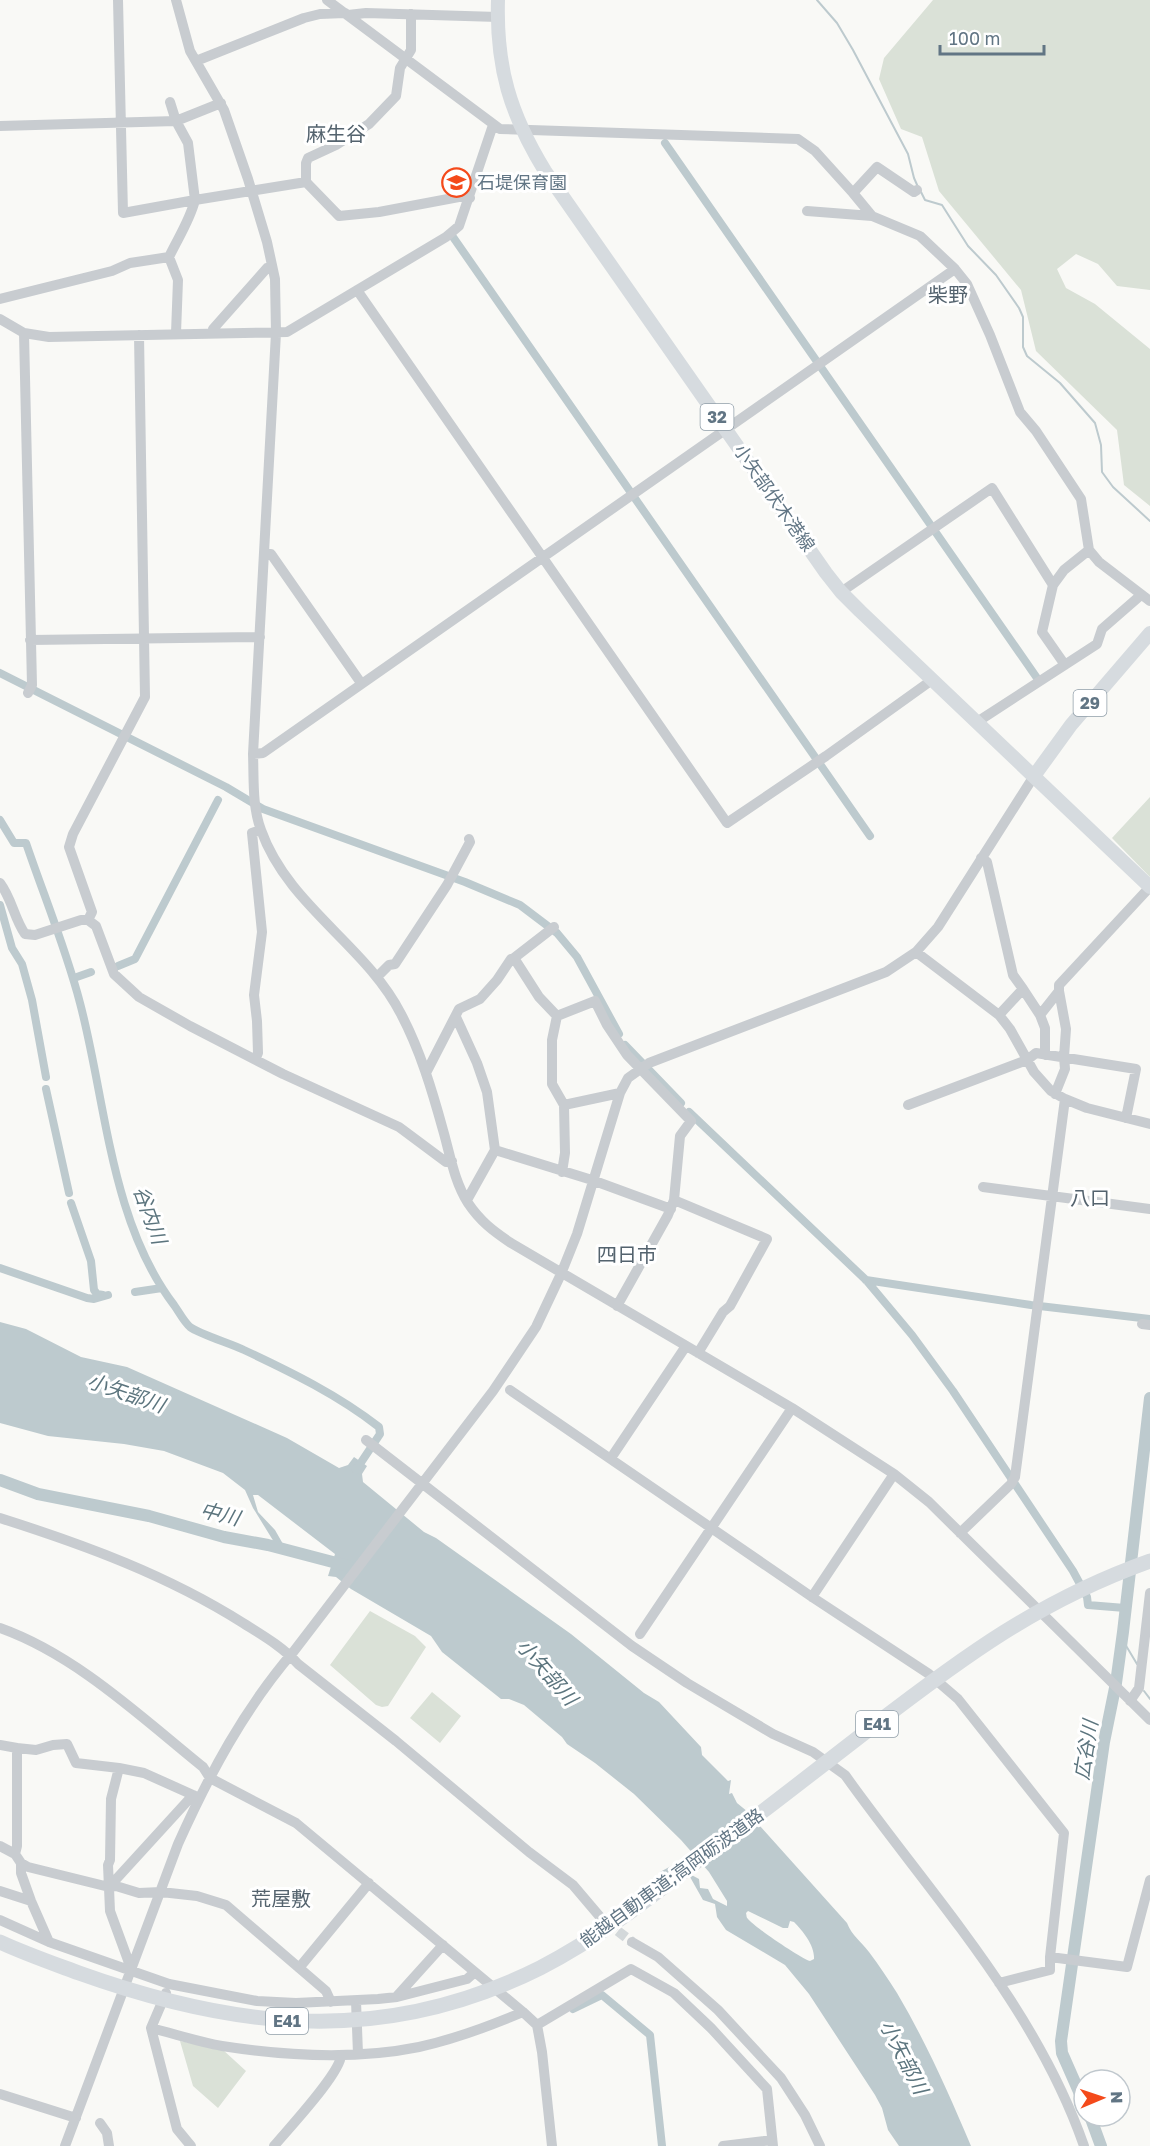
<svg xmlns="http://www.w3.org/2000/svg" width="1150" height="2146" viewBox="0 0 1150 2146" font-family="'Golos Text','Noto Sans JP',sans-serif">
	<style>
		.green { fill: #dae1d7 }
		.water { fill: #bdcace; fill-rule: evenodd }
		.lines { fill: none; stroke-linecap: round; stroke-linejoin: round }
		.stream { stroke: #bdcace; stroke-width: 2 }
		.canal { stroke: #bdcace; stroke-width: 8 }
		.river { stroke: #bdcace; stroke-width: 12 }
		.minor-tunnel { stroke: #d3d8da; stroke-width: 10; stroke-dasharray: 10 5; stroke-linecap: butt }
		.minor { stroke: #c8ccd0; stroke-width: 10 }
		.major { stroke: #d6dbdf; stroke-width: 14 }
		.highway { stroke: #d6dbdf; stroke-width: 15 }
		.labels { text-anchor: middle; stroke-width: 6; stroke-linejoin: round; paint-order: stroke }
		.shield { fill: #fff; stroke: #909ea9; stroke-width: 1.5 }
		.shield-label { font-size: 16px; font-weight: bold; fill: #617584 }
		.poi-label { font-size: 18px; fill: #617584; stroke: #fff; text-anchor: start }
		.street-label { font-size: 18px; fill: #617584; stroke: #fff }
		.neighbourhood-label { font-size: 20px; fill: #54636e; stroke: #fff }
		.water-label { font-size: 20px; font-style: italic; fill: #5c757e; stroke: #fff }
	</style>
	<rect width="100%" height="100%" fill="#f9f9f6"/>
	<!-- green -->
	<path class="green" d="M933,0H1150V290L1117,286L1098,264L1076,254L1057,269L1066,288L1095,304L1150,349V506L1124,485L1117,430L1036,351L1021,290L939,191L922,137L901,129L879,79L884,58Z
		M1150,797V877L1112,838Z
		M370,1611L415,1636L426,1647L388,1706L382,1707L376,1705L330,1665Z
		M432,1692L461,1716L440,1743L410,1718Z
		M180,2041L222,2049L246,2071L218,2108L193,2086Z"/>
	<!-- water -->
	<path class="water" d="M0,1322L26,1329L81,1357L127,1367L287,1438L339,1468L348,1465L354,1457L367,1466L362,1474L363,1482L424,1532L436,1538L571,1634L644,1693L659,1702L701,1747L702,1755L728,1781L731,1780L729,1794L732,1793L737,1803L759,1821L760,1826L847,1923C852,1936 861,1941 869,1952C879,1965 888,1979 897,1993C926,2042 949,2094 971,2146H899L888,2130L882,2108L875,2095L809,1994L785,1965L726,1930L717,1917L715,1904L703,1900L690,1877L675,1869L670,1872L666,1884L660,1872L673,1865L699,1879L700,1888L708,1889L713,1899L727,1906V1901L709,1872L681,1840L634,1794L595,1763L567,1744L562,1737L524,1705L509,1699H501L442,1652L431,1636L351,1589L336,1577L328,1576L335,1554L258,1495H253L258,1512L275,1530L283,1544L274,1542L253,1508L245,1490L223,1473L164,1451L124,1444L48,1436L0,1423ZM748,1911L783,1928H788L790,1921L794,1922C803,1931 815,1946 814,1959L810,1961C799,1957 758,1929 750,1921C746,1917 747,1918 746,1913Z"/>
	<g class="lines">
		<!-- stream -->
		<path class="stream" d="M817,0L837,23L853,50L908,154L914,178L918,187
			M921,192L925,200L942,205L968,246L996,275L1019,308L1023,317V347L1027,356L1060,383L1095,423L1101,445L1102,472L1113,487L1150,521
			M1122,1639L1137,1664
			M1144,1691L1150,1699"/>
		<!-- canal -->
		<path class="canal" d="M665,143L1037,678
			M453,237L870,836
			M0,673L226,787L263,809L465,882L520,905L557,933L577,957L619,1034
			M0,820L14,843H26C44,896 66,949 80,1003C106,1101 110,1221 174,1305C179,1312 184,1322 190,1327C199,1334 232,1344 244,1350C291,1372 338,1395 379,1427L380,1434L356,1470
			M0,905L12,948L22,964L32,1000L46,1077
			M118,966L135,959L218,800
			M74,978L91,972
			M625,1045L681,1103
			M46,1089L69,1193
			M689,1112L866,1280L912,1335L953,1391L1073,1571L1087,1597L1088,1605L1125,1608
			M71,1203L91,1261L94,1290L97,1294L103,1295
			M0,1268L87,1298L94,1299L108,1295
			M866,1280L1031,1305L1150,1319
			M135,1292L162,1288
			M573,2009L602,1995L650,2035L662,2146"/>
		<!-- river -->
		<path class="river" d="M0,1480L38,1494L149,1516L224,1537L268,1545L348,1566
			M1084,2103L1062,2053L1061,2041L1104,1742L1116,1683L1123,1632L1150,1398
			M1090,2116L1101,2146"/>
		<!-- minor-tunnel -->
		<path class="minor-tunnel" d="M606,1922L632,1942"/>
		<!-- minor -->
		<path class="minor" d="M118,0L123,213L195,200L188,143L176,121L170,102
			M176,0L190,51L224,110L248,179L267,242L275,279L276,333L253,754C254,779 252,806 261,830C288,906 366,945 401,1014C420,1050 432,1090 443,1130C450,1154 454,1181 468,1203C480,1221 493,1231 511,1243L792,1408L894,1474L929,1502L1150,1720
			M327,0L500,129L798,139L815,151L853,193L872,216L920,236L955,269L967,284L990,335L1020,412L1036,431L1081,499L1089,550L1099,562L1150,601
			M348,15L366,13L498,17
			M196,61L304,18L320,14L345,13
			M0,126L176,121L221,103
			M306,182V163L308,158L336,145L369,124L396,96L400,68L411,50V14
			M853,193L877,167L914,192L917,190
			M807,211L872,216
			M357,290L727,823L826,756L932,680
			M0,299L112,271L130,263L169,257
			M0,319L24,333L49,337L287,332L446,237L459,226L493,125
			M24,333L32,685L28,693
			M176,333L178,280L169,257C178,238 190,220 195,200L306,182L339,216L379,212L464,196L470,198
			M214,333L213,329L267,268L272,267
			M265,554H271L361,683
			M1053,585L1064,570L1089,550
			M841,592L992,488L1053,585L1042,632L1065,665
			M30,640L260,637
			M977,722L1097,644L1102,629L1141,595
			M253,754L263,753L955,269
			M981,858L987,862L1013,975L1023,989
			M0,883C12,899 14,918 25,934L35,935L81,920H88L96,926L114,974L139,997L190,1026L283,1074L399,1127L446,1162L452,1161
			M88,920L92,912L69,847L73,834L145,697L139,335
			M554,927L514,958L539,997L557,1016
			M916,952L999,1015L1010,1029L1034,1072L1051,1091L1065,1099L1087,1108L1150,1124
			M377,977L389,965L395,964L447,885L470,842L469,839
			M999,1015L1023,989L1040,1015L1059,991V985L1150,887
			M1040,1015L1045,1028V1055
			M456,1017L477,1063L487,1092L495,1150L467,1200
			M256,1058L258,1053L257,1021L254,995L262,932L252,833L260,830
			M426,1073L459,1009L480,999L497,980L511,959L514,958
			M1055,1094L1065,1069L1064,1057L1066,1029L1059,991
			M564,1105L620,1093
			M908,1105L1027,1060L1036,1053L1136,1069L1126,1118
			M495,1150L592,1180L671,1209
			M562,1172L565,1153L564,1105L552,1084V1040L557,1016L595,1001L607,1025L627,1055L691,1121L680,1136L674,1200L668,1215L617,1306
			M983,1187L1150,1209
			M674,1200L767,1239L730,1306L723,1312L698,1353
			M1142,1324L1150,1325
			M510,1390L812,1597L929,1674L958,1699L1064,1833L1050,1957V1970L999,1983
			M366,1440L632,1646L687,1683L773,1734L813,1752L845,1775C930,1894 1035,2005 1084,2146
			M611,1458L686,1346
			M0,1518C85,1545 167,1575 243,1623C262,1635 283,1647 298,1664L396,1741L529,1852L573,1885L601,1918
			M960,1533L1011,1484L1015,1477L1065,1099
			M812,1597L894,1474
			M0,1628C76,1655 141,1717 203,1767L210,1778L296,1823L523,2012L537,2025L542,2052L552,2146
			M640,1634L792,1408
			M1130,1701L1139,1688L1150,1593
			M0,1745L17,1748V1846L15,1854
			M17,1748L36,1750L53,1745L67,1744L76,1763L119,1768
			M0,1846L15,1854L21,1863V1873L31,1901L49,1942
			M21,1863L28,1867L109,1887L116,1886L139,1893L161,1892L197,1896L226,1905L326,1991L331,2002
			M109,1887L193,1795L199,1798
			M0,1891L31,1901
			M0,1920L49,1942L169,1984L257,2001L296,2003L378,1999L397,1997L467,1979L475,1972
			M632,1942L658,1957L718,2010L781,2078L805,2115L820,2146
			M1050,1957L1127,1967L1150,1880
			M299,1968L369,1883
			M132,1971L110,1911L108,1865L110,1860L111,1799L119,1768L144,1773L193,1795
			M166,1993L151,2028L177,2129L191,2146
			M397,1996L443,1945
			M356,2001L358,2054
			M537,2025L631,1969L674,1993L711,2028L767,2089L773,2146
			M151,2028C175,2034 199,2042 222,2046C286,2056 355,2060 419,2047C455,2039 490,2026 523,2012
			M0,2094L76,2118
			M100,2123L107,2133L109,2146
			M65,2146L178,1844C209,1775 244,1709 294,1651L493,1391L536,1327L561,1274L577,1234L620,1093L628,1078L649,1063L886,972L916,952L938,927L1034,776
			M274,2146C288,2129 341,2073 341,2055
			M723,2146L772,2140"/>
		<!-- major -->
		<path class="major" d="M498,0C496,67 510,114 545,171L826,573L841,592L860,611L1150,887
			M1034,776L1071,725L1150,633"/>
		<!-- highway -->
		<path class="highway" d="M0,1942C26,1954 52,1963 79,1973C238,2030 384,2046 540,1968C598,1938 650,1898 701,1858C759,1815 815,1771 872,1727C963,1657 1040,1600 1150,1561"/>
	</g>
	<!-- icons -->
	<defs>
		<symbol id="school-ring" viewBox="-11 -11 22 22"><circle r="9.5" fill="#fff" stroke="#f44a1b" stroke-width="1.5"/><path d="M0-5L7-2L0 1L-7-2ZM-4 1L0 2.5L4 1V4Q0 6-4 4Z" fill="#f44a1b"/></symbol>
	</defs>
	<g fill-rule="evenodd">
		<use href="#school-ring" x="440" y="166" width="33" height="33"/>
	</g>
	<g class="labels">
		<!-- shield labels -->
		<g class="shield">
			<rect x="700.5" y="404" width="33" height="26" rx="4.5"/>
			<rect x="1073.5" y="690" width="33" height="26" rx="4.5"/>
			<rect x="856" y="1711" width="42" height="26" rx="4.5"/>
			<rect x="266" y="2008" width="42" height="26" rx="4.5"/>
		</g>
		<g class="shield-label">
			<text x="717" y="423">32</text>
			<text x="1090" y="709">29</text>
			<text x="877" y="1730">E41</text>
			<text x="287" y="2027">E41</text>
		</g>
		<!-- poi labels -->
		<g class="poi-label">
			<text x="477" y="189">石堤保育園</text>
		</g>
		<!-- street labels -->
		<g class="street-label">
			<text transform="translate(774 498) rotate(55)" y="6">小矢部伏木港線</text>
			<text transform="translate(672 1878) rotate(-36)" y="6">能越自動車道;高岡砺波道路</text>
		</g>
		<!-- neighbourhood labels -->
		<g class="neighbourhood-label">
			<text x="336" y="141">麻生谷</text>
			<text x="948" y="302">柴野</text>
			<text x="1090" y="1205">八口</text>
			<text x="627" y="1262">四日市</text>
			<text x="281" y="1906">荒屋敷</text>
		</g>
		<!-- water labels -->
		<g class="water-label">
			<text transform="translate(150 1215) rotate(70)" y="7">谷内川</text>
			<text transform="translate(126 1393) rotate(19)" y="7">小矢部川</text>
			<text transform="translate(220 1514) rotate(14)" y="7">中川</text>
			<text transform="translate(547 1672) rotate(49)" y="7">小矢部川</text>
			<text transform="translate(1086 1750) rotate(-81)" y="7">広谷川</text>
			<text transform="translate(904 2057) rotate(63)" y="7">小矢部川</text>
		</g>
	</g>
	<!-- north arrow -->
	<g transform="translate(1102 2098) rotate(88)"><circle r="28" fill="#ffffff" stroke="#c0c8ce" stroke-width="1.5"/>
	<path d="M0-4.5L10 22L0 15L-10 22Z" fill="#f44a1b"/>
	<text y="-9" font-size="16" font-weight="bold" text-anchor="middle" fill="#617584">N</text>
	</g>
	<!-- scale -->
	<path d="M940 45v9h104v-9" fill="none" stroke="#617584" stroke-width="3"/>
	<text x="949" y="45" font-size="18" fill="#617584" stroke="#ffffff" stroke-width="4.5" paint-order="stroke">100 m</text>
</svg>
